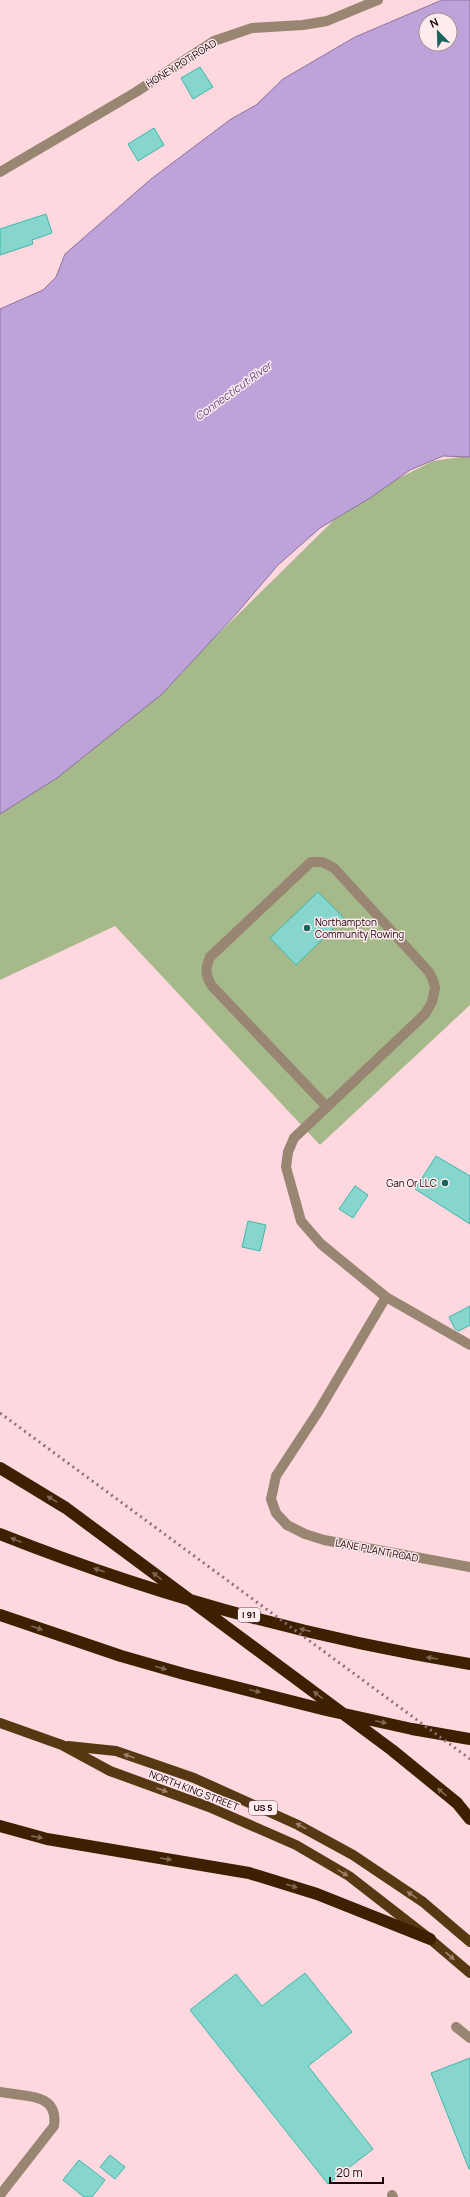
<svg xmlns="http://www.w3.org/2000/svg" width="470" height="2197" viewBox="0 0 470 2197" font-family="Manrope,sans-serif">
	<style>
		.green { fill: #a5b98a }
		.water { fill: #bda3d9; stroke: #8e739b; fill-rule: evenodd }
		.building { fill: #86d6cd; stroke: #3db8ad }
		.lines { fill: none; stroke-linecap: round; stroke-linejoin: round }
		.lane { stroke: #988572; stroke-width: 10 }
		.street { stroke: #988572; stroke-width: 10 }
		.primary { stroke: #583813; stroke-width: 10 }
		.highway { stroke: #3d2000; stroke-width: 12 }
		.rail { stroke: #906f76; stroke-width: 3; stroke-dasharray: 2 4; stroke-linecap: butt }
		.oneway { fill: #816753 }
		.oneway2 { fill: #9a806b }
		.poi-dot { fill: #17635d; stroke: #feebee; stroke-width: 1.5 }
		.labels { text-anchor: middle; stroke-width: 3; stroke-linejoin: round; paint-order: stroke }
		.shield { fill: #feebee; stroke: #62494e; stroke-width: 1 }
		.shield-label { font-size: 9px; font-weight: bold; fill: #1f030a }
		.street-label { font-size: 10px; fill: #1f030a; stroke: #feebee }
		.poi-label { font-size: 10px; fill: #1f030a; stroke: #feebee; text-anchor: start }
		.water-label { font-size: 11px; font-style: italic; fill: #644183; stroke: #feebee }
	</style>
	<rect width="100%" height="100%" fill="#fed8de"/>
	<!-- green -->
	<path class="green" d="M467,456L470,457V1005L320,1145L115,926L0,980V814L98,745L213,639L335,519L399,478L433,461Z"/>
	<!-- water -->
	<path class="water" d="M442,0H470V457L443,456L410,470L370,498L320,528L278,565L237,613L162,694L57,778L0,814V309L43,290L56,277L65,254L151,179L231,119L256,105L283,79L355,37ZM426,20H450V44H426Z"/>
	<!-- building -->
	<path class="building" d="M200,67L213,87L193,99L181,78Z
		M154,128L164,145L138,161L128,144Z
		M46,214L52,233L32,240L33,244L0,255V229Z
		M318,892L344,918L296,965L270,938Z
		M436,1156L470,1176V1224L415,1189Z
		M355,1186L368,1195L353,1218L339,1209Z
		M248,1221L266,1225L260,1251L242,1247Z
		M470,1306V1325L459,1331L455,1329L449,1317Z
		M305,1973L352,2032L308,2066L373,2149L328,2184L190,2010L236,1974L262,2006Z
		M470,2058V2169H469L431,2073Z
		M110,2155L125,2167L115,2179L100,2167Z
		M79,2160L105,2180L92,2197H84L63,2180Z"/>
	<g class="lines">
		<!-- lane -->
		<path class="lane" d="M386,1297L470,1345
			M287,1525L276,1513L271,1499L276,1476L318,1412L386,1297L321,1244L301,1221L286,1167L288,1152L294,1138L425,1014L432,1002L435,988L433,980L429,972L334,868L322,862H311L210,957C205,969 205,975 212,986L326,1106
			M456,2027L470,2038
			M392,2195L393,2197"/>
		<!-- street -->
		<path class="street" d="M0,172L136,92L214,41L252,28L303,25L327,21L378,0
			M287,1525L305,1534L324,1540L470,1567
			M0,2092C25,2097 59,2092 54,2126L0,2195"/>
		<!-- primary -->
		<path class="primary" d="M0,1723L62,1745L110,1771L209,1807L296,1845L349,1876L430,1939L470,1973
			M68,1746L116,1751L194,1778L298,1825L353,1855L423,1902L470,1942"/>
		<!-- highway -->
		<path class="highway" d="M0,1468L66,1508L392,1750L457,1803L470,1819
			M0,1534C151,1594 310,1638 470,1664
			M0,1615L121,1656L184,1674L326,1710L412,1729L470,1739
			M0,1826L47,1839L249,1873L317,1894L430,1939"/>
		<!-- rail -->
		<path class="rail" d="M0,1413L470,1759"/>
	</g>
	<!-- one-way arrows -->
	<defs><path id="oneway-solid" d="M-6-.8H1V-3.2L6.5 0L1 3.2V.8H-6Z"/></defs>
	<g class="oneway">
		<use href="#oneway-solid" transform="translate(52 1499) rotate(-148)"/>
		<use href="#oneway-solid" transform="translate(16 1540) rotate(-158)"/>
		<use href="#oneway-solid" transform="translate(99 1570) rotate(-162)"/>
		<use href="#oneway-solid" transform="translate(157 1576) rotate(-143)"/>
		<use href="#oneway-solid" transform="translate(37 1628) rotate(20)"/>
		<use href="#oneway-solid" transform="translate(305 1630) rotate(-166)"/>
		<use href="#oneway-solid" transform="translate(432 1658) rotate(-171)"/>
		<use href="#oneway-solid" transform="translate(161 1668) rotate(16)"/>
		<use href="#oneway-solid" transform="translate(255 1691) rotate(14)"/>
		<use href="#oneway-solid" transform="translate(318 1695) rotate(-143)"/>
		<use href="#oneway-solid" transform="translate(381 1722) rotate(12)"/>
		<use href="#oneway-solid" transform="translate(442 1792) rotate(-140)"/>
		<use href="#oneway-solid" transform="translate(37 1837) rotate(11)"/>
		<use href="#oneway-solid" transform="translate(166 1859) rotate(9)"/>
		<use href="#oneway-solid" transform="translate(292 1886) rotate(17)"/>
	</g>
	<g class="oneway2">
		<use href="#oneway-solid" transform="translate(129 1756) rotate(-161)"/>
		<use href="#oneway-solid" transform="translate(162 1790) rotate(20)"/>
		<use href="#oneway-solid" transform="translate(301 1826) rotate(-152)"/>
		<use href="#oneway-solid" transform="translate(343 1873) rotate(31)"/>
		<use href="#oneway-solid" transform="translate(412 1895) rotate(-146)"/>
		<use href="#oneway-solid" transform="translate(450 1956) rotate(41)"/>
	</g>
	<!-- markers -->
	<g class="poi-dot">
		<circle cx="307" cy="928" r="4"/>
		<circle cx="445" cy="1183" r="4"/>
	</g>
	<g class="labels">
		<!-- shield labels -->
		<g class="shield">
			<rect x="238" y="1608" width="22" height="14" rx="3"/>
			<rect x="249" y="1801" width="28" height="14" rx="3"/>
		</g>
		<g class="shield-label">
			<text x="249" y="1618">I 91</text>
			<text x="263" y="1811">US 5</text>
		</g>
		<!-- street labels -->
		<g class="street-label">
			<text transform="translate(181 63) rotate(-32)" y="4">HONEY POT ROAD</text>
			<text transform="translate(377 1550) rotate(11)" y="4">LANE PLANT ROAD</text>
			<text transform="translate(194 1790) rotate(21)" y="4">NORTH KING STREET</text>
		</g>
		<!-- poi labels -->
		<g class="poi-label">
			<text x="315" y="926">Northampton<tspan x="315" dy="12">Community Rowing</tspan></text>
			<text x="437" y="1187" text-anchor="end">Gan Or LLC</text>
		</g>
		<!-- water labels -->
		<g class="water-label">
			<text transform="translate(233 391) rotate(-36)" y="4">Connecticut River</text>
		</g>
	</g>
	<!-- north arrow -->
	<g transform="translate(438 32) rotate(337)"><circle r="19" fill="#feebee" stroke="#a58e93"/>
	<path d="M0-3L7 15L0 10L-7 15Z" fill="#17635d"/>
	<text y="-6" font-size="11" font-weight="bold" text-anchor="middle" fill="#1f030a">N</text>
	</g>
	<!-- scale -->
	<path d="M330 2177v6h53v-6" fill="none" stroke="#1f030a" stroke-width="2"/>
	<text x="336" y="2177" font-size="12" fill="#1f030a" stroke="#feebee" stroke-width="3" paint-order="stroke">20 m</text>
</svg>
